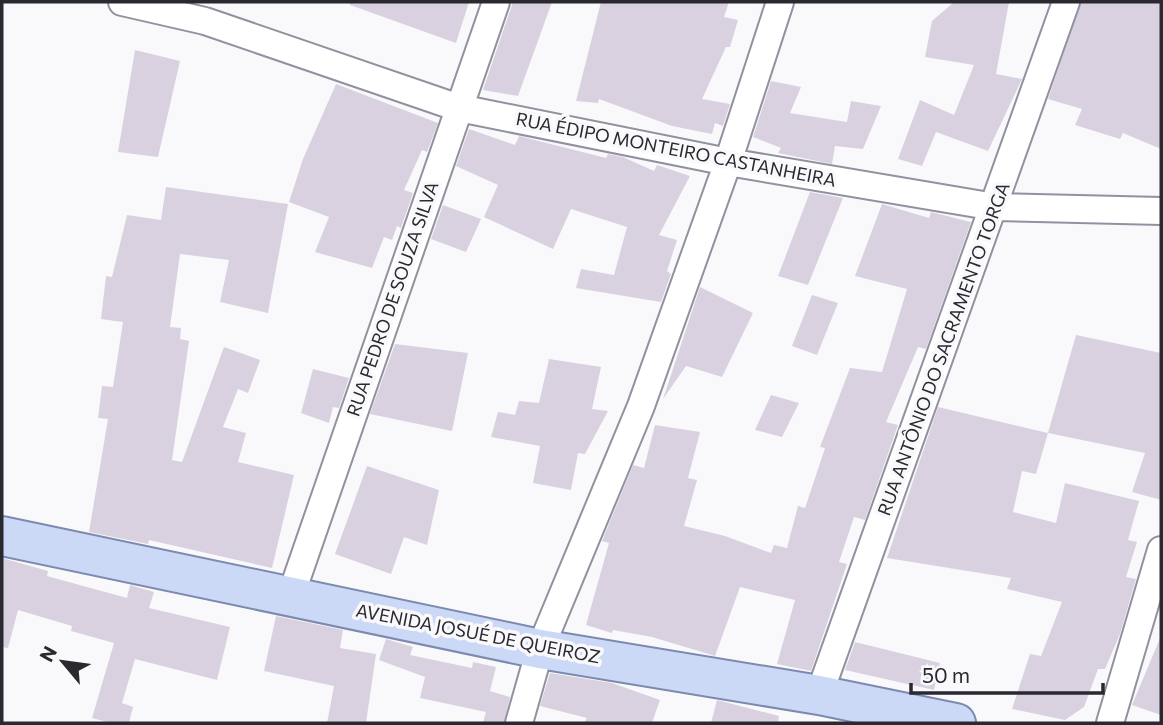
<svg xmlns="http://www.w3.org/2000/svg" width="1163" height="725" viewBox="0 0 1163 725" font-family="Commissioner,sans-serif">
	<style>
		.building { fill: #d9d1e0 }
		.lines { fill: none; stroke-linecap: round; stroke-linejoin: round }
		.street-casing { stroke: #9291a0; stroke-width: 30 }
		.primary-casing { stroke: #7c8aae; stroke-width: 42 }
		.street { stroke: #fff; stroke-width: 26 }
		.primary { stroke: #cbd9f7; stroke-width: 38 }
		.labels { text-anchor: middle; stroke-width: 7; stroke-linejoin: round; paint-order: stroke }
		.street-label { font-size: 18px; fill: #2a2930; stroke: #f9f9fc }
	</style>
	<rect width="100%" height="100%" fill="#f9f9fc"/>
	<!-- building -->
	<path class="building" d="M350,2H469L456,43L350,5Z
		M513,2H552L518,96L483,90Z
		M601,2H729L724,17L738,20L730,47H726L702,99L730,104L723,126L715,123L712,134L672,126L599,99L598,103L576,101Z
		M954,2H1009L996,74L1022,79L988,151L936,132L922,166L898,159L920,100L954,115L974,65L925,57L932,21Z
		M1081,2H1161V149L1123,133L1120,139L1075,125L1082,109L1048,99Z
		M135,50L180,61L158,157L118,152Z
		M771,81L801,87L790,113L847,122L851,101L881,106L863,149L835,146L832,164L778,153L781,148L753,137Z
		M336,84L438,123L427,152L422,150L404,190L413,193L401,228L397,226L392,240L384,237L372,268L315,252L329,217L289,202L303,159Z
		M469,129L515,145L519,136L606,158L608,154L623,157L654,171L657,165L690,176L659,235L677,240L667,271L671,274L661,302L576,288L581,269L614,275L627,227L571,209L553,249L484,217L498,185L456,166Z
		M166,187L288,204L268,313L220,302L229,260L180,254L170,327L181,328L180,339L189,341L172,460L182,462L224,347L260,360L248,393L238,389L223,427L246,433L238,462L294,475L272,568L149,540L148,544L89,532L108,419L98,418L102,386L113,387L123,322L101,319L106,276L112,277L127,215L161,220Z
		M810,192L843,198L808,285L778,276Z
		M882,204L929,218L931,212L971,222L926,349L918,347L886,422L898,425L865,520L854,517L839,562L847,564L811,671L777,664L795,600L740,587L715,656L652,637L613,630L612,633L586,625L609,543L602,541L633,465L644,468L655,425L700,432L688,478L697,480L684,526L725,536L771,553L774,545L787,548L798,506L805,508L825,448L820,447L850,368L882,372L907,289L855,276Z
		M443,205L481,219L466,252L431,239Z
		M700,287L753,313L722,377L686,366L663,399Z
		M812,295L838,303L817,355L792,346Z
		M1076,335L1161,353V500L1132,492L1145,453L1048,433Z
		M395,344L468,353L452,431L370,414Z
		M549,359L601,367L592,409L608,411L585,454L578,453L571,490L533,483L540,446L491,437L498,412L515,415L519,401L539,403Z
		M313,369L349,378L339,408L333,407L329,423L301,413Z
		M771,395L799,403L782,437L755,430Z
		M938,407L1048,433L1036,474L1022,471L1013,512L1056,523L1065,483L1139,501L1128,540L1137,542L1126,577L1136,579L1120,634L1105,669H1098L1084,707L1065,720L1012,709L1030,654L1041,656L1062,602L1007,589L1011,578L887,558Z
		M367,466L439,490L427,545L404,537L391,574L335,554Z
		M2,558L48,571L47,576L127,598L130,585L154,592L149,608L230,627L217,680L135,659L122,703L133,707L129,723H111L92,718L114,643L71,631L72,626L18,610L8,648L2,647Z
		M276,616L343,630L340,648L376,654L366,723H327L334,686L264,671Z
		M1161,636V715L1132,705Z
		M386,639L413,647L410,655L472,668L473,662L496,667L490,691L510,697L504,723H483L486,712L420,698L425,677L379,660Z
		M855,642L940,663L934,690L845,670Z
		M550,673L612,683L660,700L652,723H584L587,718L540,706Z
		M717,700L779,716L778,723H711Z"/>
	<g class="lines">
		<defs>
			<path id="street" d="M122,2L205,21L459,108L728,162L995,207L1161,211
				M291,595L496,2
				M819,695L1066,2
				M519,723L540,649L641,406L728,162L780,2
				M1110,723L1161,550"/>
			<path id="primary" d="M2,536L540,649L819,695L956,723"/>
		</defs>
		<!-- street casing -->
		<use href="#street" class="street-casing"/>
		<!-- primary casing -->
		<use href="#primary" class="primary-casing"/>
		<!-- street -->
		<use href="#street" class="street"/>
		<!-- primary -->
		<use href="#primary" class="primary"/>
	</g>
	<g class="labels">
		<!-- street labels -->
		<g class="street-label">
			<text transform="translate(676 150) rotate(11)" y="6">RUA ÉDIPO MONTEIRO CASTANHEIRA</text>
			<text transform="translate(393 299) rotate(-71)" y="6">RUA PEDRO DE SOUZA SILVA</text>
			<text transform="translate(944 349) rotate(-70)" y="6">RUA ANTÔNIO DO SACRAMENTO TORGA</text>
			<text transform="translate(478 634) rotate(11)" y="6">AVENIDA JOSUÉ DE QUEIROZ</text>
		</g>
	</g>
	<!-- border -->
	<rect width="1163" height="725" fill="none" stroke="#2a2930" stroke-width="7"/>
	<!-- north arrow -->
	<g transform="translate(63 662) rotate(299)" stroke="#f9f9fc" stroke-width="5" paint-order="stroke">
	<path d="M0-5L12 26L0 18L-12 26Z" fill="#2a2930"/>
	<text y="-10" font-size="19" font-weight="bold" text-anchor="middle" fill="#2a2930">N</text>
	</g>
	<!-- scale -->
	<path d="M911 683v10h192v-10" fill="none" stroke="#2a2930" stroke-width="3.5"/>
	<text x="922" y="683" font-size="21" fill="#2a2930" stroke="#f9f9fc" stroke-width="5" paint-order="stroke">50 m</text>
</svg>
